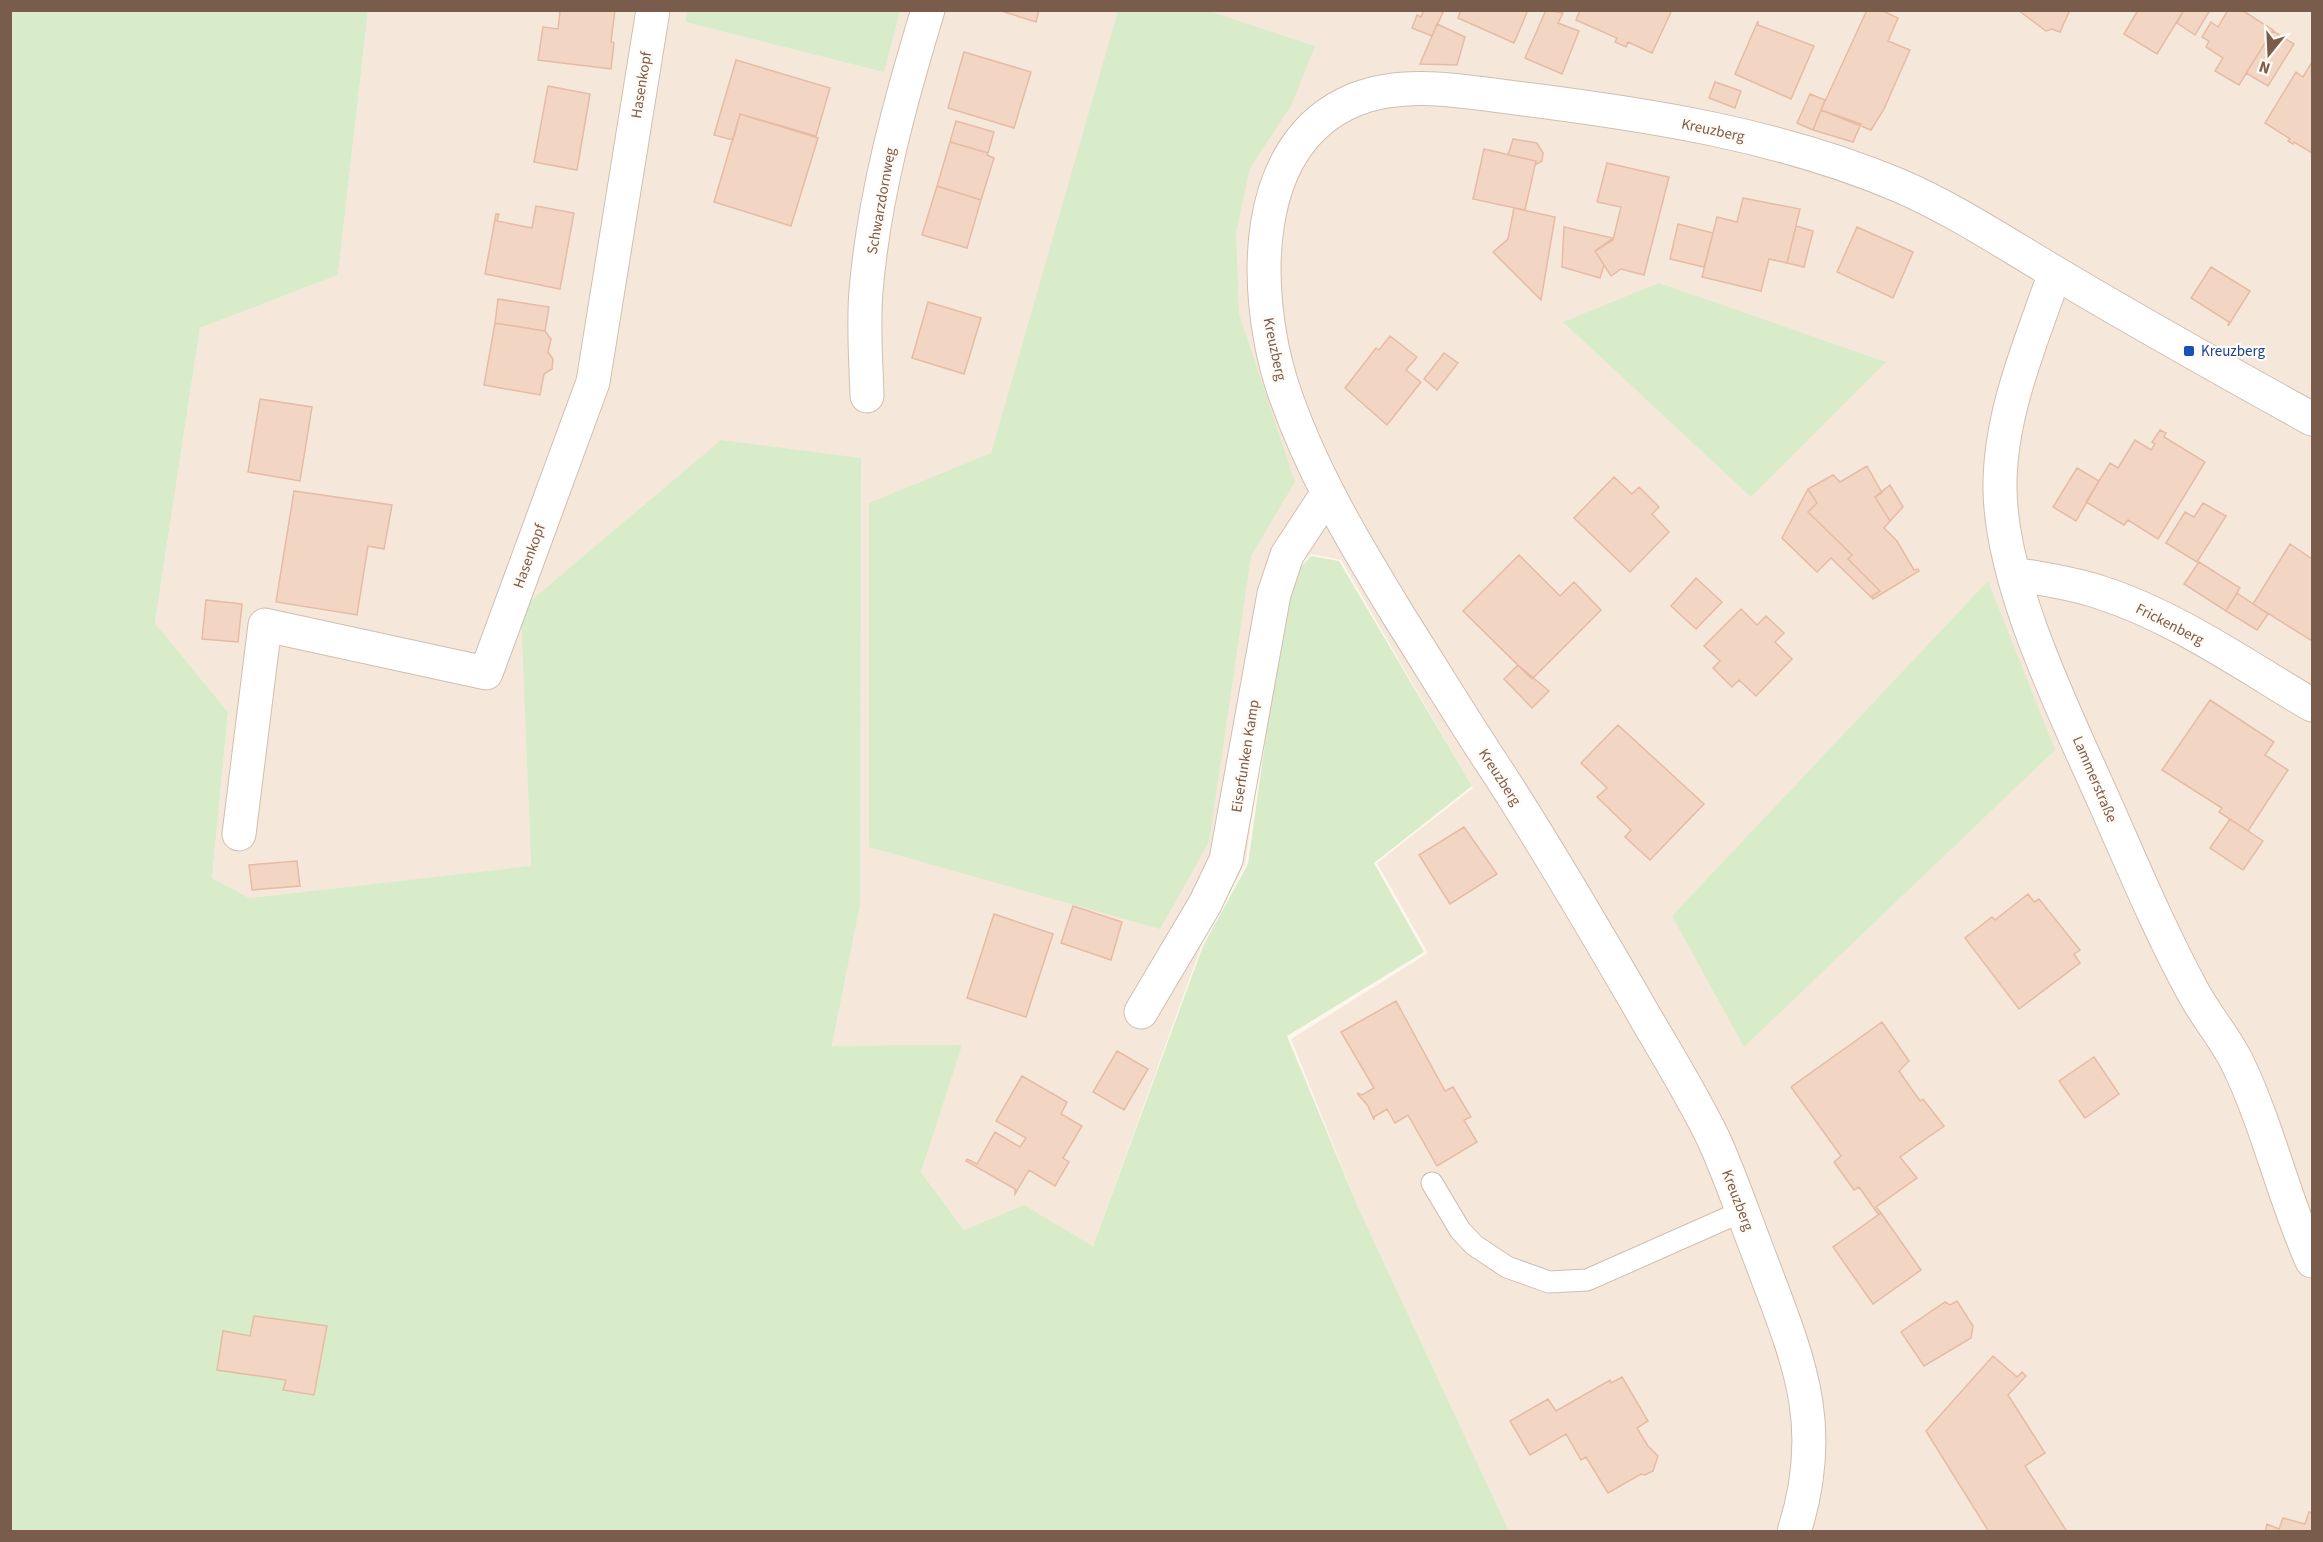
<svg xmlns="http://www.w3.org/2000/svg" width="2323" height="1542" viewBox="0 0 2323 1542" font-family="'Source Sans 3',sans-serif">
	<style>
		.residential { fill: #f5e8da }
		.green { fill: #d8ecc9 }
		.building { fill: #f3d5c3; stroke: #e6bba3; stroke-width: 1.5 }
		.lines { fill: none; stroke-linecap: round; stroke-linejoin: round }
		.service-casing { stroke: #d1beb0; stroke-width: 23 }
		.minor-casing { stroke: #d1beb0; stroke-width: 35 }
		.service { stroke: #fff; stroke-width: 21 }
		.minor { stroke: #fff; stroke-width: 33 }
		.transit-dot { fill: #1a4fb4; stroke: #fffaf3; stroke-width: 2 }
		.labels { text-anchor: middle; stroke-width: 4.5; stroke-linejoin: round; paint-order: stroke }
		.street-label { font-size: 15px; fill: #7a5c4d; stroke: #fffaf3 }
		.transit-label { font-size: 15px; fill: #164399; stroke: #fffaf3; text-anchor: start }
	</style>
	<rect width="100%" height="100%" fill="#fdf6ec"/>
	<!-- residential -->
	<path class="residential" d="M368,11H2312V1531H1509L1358,1207L1291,1039L1428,953L1377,863L1473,788L1341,560L1311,554L1286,579L1245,864L1202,944L1093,1246L1024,1205L964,1230L921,1172L961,1045L832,1047L860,904L522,609L531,867L249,898L212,878L228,712L155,623L200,328L338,275Z"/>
	<!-- green -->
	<path class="green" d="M10,11H368L338,275L200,328L155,623L228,712L212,878L249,898L531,866L521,609L721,440L861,458L860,905L832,1046L962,1045L921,1172L964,1230L1024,1205L1093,1246L1203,946L1248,864L1288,580L1311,556L1339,561L1472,786L1374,863L1424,952L1287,1036L1358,1207L1509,1531H11Z
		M687,11V10L900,11L884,72L686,22Z
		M1118,11H1209L1315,46L1291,106L1250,168L1236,233L1239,314L1295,482L1251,556L1209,842L1160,929L869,847V503L991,453Z
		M1659,283L1886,362L1751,497L1563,322Z
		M1988,581L2055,750L1744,1047L1672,916Z"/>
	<!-- building -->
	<path class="building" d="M615,10L611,42L614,43L611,69L538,60L543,27L558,29L560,12L554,10Z
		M998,10H1039L1036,22Z
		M1424,10H1444L1432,36L1412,28L1417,15L1421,17Z
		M1461,10H1528L1514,43L1458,18Z
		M1546,10L1563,13L1558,23L1579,31L1562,74L1525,58Z
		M1580,10H1672L1652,53L1628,42L1626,47L1615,42L1617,38L1576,20Z
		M1867,10H1881L1898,18L1888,41L1910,50L1884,109L1871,130L1821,110Z
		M2018,10H2070L2060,32L2052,29L2046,31Z
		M2138,10H2184L2157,54L2124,34Z
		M2184,10H2210L2195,35L2177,23Z
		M2228,10H2242L2273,30L2239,85L2215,71L2223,58L2206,47L2209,41L2202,37L2211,22L2218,27Z
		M1758,21V25L1814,46L1791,99L1735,74Z
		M1437,24L1465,37L1457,65L1420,64Z
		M2273,31L2294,44L2268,86L2246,73Z
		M964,52L1031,72L1014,128L948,108Z
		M736,60L830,88L816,136L740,114L733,140L714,135Z
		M2312,62V153L2294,142L2293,144L2288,141L2290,139L2265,123L2296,72L2303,77Z
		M1715,82L1741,91L1735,108L1709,98Z
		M548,86L590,94L577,170L534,162Z
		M1810,94L1825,100L1813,130L1797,123Z
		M1821,110L1861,124L1853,142L1813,130Z
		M740,114L818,138L791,226L714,202Z
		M956,121L994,132L988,153L950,142Z
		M1513,139L1537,143L1543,153L1542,161L1535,165L1536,161L1508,155Z
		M950,142L988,153L987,155L994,158L981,200L937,186Z
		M1484,149L1536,161L1525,210L1473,199Z
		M1607,163L1669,177L1644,275L1621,269L1611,276L1595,251L1613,240L1621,207L1597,202Z
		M937,186L981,200L967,248L922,235Z
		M1743,198L1800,209L1787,263L1769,259L1761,291L1702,277L1717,217L1737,222Z
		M536,206L574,213L560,289L485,274L496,214H499L497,221L532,228Z
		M1514,208L1555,217L1541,300L1493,252L1508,239Z
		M1678,224L1713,233L1704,267L1670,259Z
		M1796,226L1813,231L1804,267L1787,263Z
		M1564,227L1613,238L1595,251L1604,265L1600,278L1562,267Z
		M1857,227L1913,252L1893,298L1837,272Z
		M2211,267L2250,291L2228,326L2229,322L2191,298Z
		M498,299L549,307L545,331L495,323Z
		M928,302L981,318L964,374L912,358Z
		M495,323L545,331L551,339L548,352L553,359L552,369L544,374L540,395L484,385Z
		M1390,336L1417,357L1406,370L1421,382L1387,425L1345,388L1376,348L1379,350Z
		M1444,353L1458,363L1437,390L1424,379Z
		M260,399L312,407L300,481L248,472Z
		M2160,430L2166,433L2164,437L2205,462L2158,539L2128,520L2124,525L2086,502L2110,463L2118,468L2135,440L2151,450L2155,444L2152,442Z
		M1867,466L1882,493L1875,497L1890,521L1884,528L1897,541L1914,570L1918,569L1919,571L1873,599L1872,596L1880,591L1848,559L1852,555L1808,512L1817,503L1808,489L1833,475L1840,482Z
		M2077,468L2099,481L2076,521L2053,507Z
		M1614,477L1632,494L1639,487L1659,507L1652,514L1669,532L1630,572L1574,518Z
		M1890,485L1903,507L1890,521L1875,497Z
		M1808,489L1817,503L1808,512L1852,555L1848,559L1880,591L1872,596L1873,599L1831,558L1817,572L1782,538Z
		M294,491L392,505L384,549L368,546L357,615L276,602Z
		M2203,503L2226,516L2197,562L2166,543L2185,512L2194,517Z
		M2290,544L2312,559V641L2253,604Z
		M1519,555L1560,596L1574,582L1601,610L1532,679L1463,611Z
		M2199,562L2240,588L2226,611L2184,584Z
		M1696,578L1722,602L1696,629L1671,606Z
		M2237,593L2268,614L2257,630L2226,611Z
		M206,600L242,604L238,642L202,639Z
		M1741,609L1757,625L1766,616L1784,633L1775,642L1792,659L1756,696L1739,680L1732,687L1713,668L1720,661L1704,646Z
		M1518,665L1549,691L1532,708L1504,679Z
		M2210,700L2274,742L2265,755L2288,770L2248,831L2219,812L2222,808L2162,770Z
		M1618,725L1704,804L1650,860L1625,837L1631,830L1597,797L1607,788L1581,763Z
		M2230,819L2263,841L2243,870L2210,848Z
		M1464,827L1497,874L1450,904L1419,855Z
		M297,861L300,886L252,890L249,865Z
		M2028,894L2034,902L2039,899L2080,950L2074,954L2080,963L2019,1009L1965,938L1992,917L1995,920Z
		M1073,906L1122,922L1111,960L1061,943Z
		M994,914L1053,934L1026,1017L967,998Z
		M1396,1001L1445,1091L1453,1087L1471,1117L1464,1120L1477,1142L1437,1166L1408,1115L1395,1123L1387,1109L1374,1117V1120L1368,1106L1357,1093L1362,1095L1374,1088L1341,1032Z
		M1882,1022L1909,1061L1899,1071L1920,1101L1923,1099L1944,1126L1900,1157L1917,1178L1876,1207L1881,1213L1878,1214L1859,1187L1854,1190L1834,1162L1841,1156L1791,1087Z
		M1117,1051L1148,1069L1124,1110L1093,1092Z
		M2094,1057L2119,1094L2085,1118L2059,1081Z
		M1022,1076L1067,1102L1061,1114L1082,1126L1063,1158L1069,1162L1055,1186L1029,1170L1015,1194V1189L966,1161L967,1159L977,1164L995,1132L1020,1147L1026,1138L996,1121Z
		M1881,1213L1921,1270L1873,1304L1833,1247Z
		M1957,1301L1973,1326L1971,1338L1924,1366L1901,1332L1945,1302L1950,1305Z
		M254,1316L327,1326L314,1395L283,1390L286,1380L217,1370L223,1331L250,1336Z
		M1993,1356L2017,1377L2022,1372L2026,1376L2008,1395L2045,1453L2025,1466L2066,1530L2063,1532H1989L1926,1431Z
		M1622,1377L1648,1421L1637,1428L1648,1446L1658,1456L1653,1471L1645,1475L1641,1474L1608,1493L1586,1457L1581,1460L1566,1434L1530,1455L1510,1421L1548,1399L1556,1411L1610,1380L1611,1383Z
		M2309,1512L2312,1513V1532H2265L2267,1524L2279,1529L2283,1518L2305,1524Z"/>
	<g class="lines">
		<defs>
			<path id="service" d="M1432,1183L1460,1230L1474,1245L1507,1267L1549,1282L1587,1280L1743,1211"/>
			<path id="minor" d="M2055,273C2031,342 1999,415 2000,489C2001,585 2065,713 2104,801C2132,864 2159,929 2192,990C2205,1015 2224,1036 2237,1062C2268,1126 2283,1196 2312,1261
				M867,396C866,362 863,325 866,291C874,196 900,102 928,10
				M2014,574C2042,579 2072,583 2099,592C2175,616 2244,665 2312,705
				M239,834L265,625L486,673L593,382L653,10
				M1141,1012L1205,904L1226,860L1274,594L1287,555L1327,494
				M1794,1532C1828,1426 1799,1361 1762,1263C1746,1222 1732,1180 1714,1140C1691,1092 1662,1047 1636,1001C1592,925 1547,848 1499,774C1465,723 1433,670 1400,618C1354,543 1308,466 1281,382C1253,290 1249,144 1354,100C1407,78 1470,93 1524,99C1651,115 1779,135 1898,185C1954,209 2006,244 2059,275C2143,325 2227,372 2312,419"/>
		</defs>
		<!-- service casing -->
		<use href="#service" class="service-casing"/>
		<!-- minor casing -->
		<use href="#minor" class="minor-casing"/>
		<!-- service -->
		<use href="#service" class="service"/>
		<!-- minor -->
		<use href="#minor" class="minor"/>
	</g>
	<!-- markers -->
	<rect class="transit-dot" x="2183" y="345" width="12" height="12" rx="3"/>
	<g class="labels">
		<!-- street labels -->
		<g class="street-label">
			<text transform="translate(641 85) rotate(-81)" y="5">Hasenkopf</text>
			<text transform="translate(1713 130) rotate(12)" y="5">Kreuzberg</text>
			<text transform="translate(881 201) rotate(-80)" y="5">Schwarzdornweg</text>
			<text transform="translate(1275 349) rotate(78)" y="5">Kreuzberg</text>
			<text transform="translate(529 556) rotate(-70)" y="5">Hasenkopf</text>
			<text transform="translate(2170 624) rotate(27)" y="5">Frickenberg</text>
			<text transform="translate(1245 756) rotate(-81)" y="5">Eiserfunken Kamp</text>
			<text transform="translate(1500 777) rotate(57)" y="5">Kreuzberg</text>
			<text transform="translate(2095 779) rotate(67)" y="5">Lammerstraße</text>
			<text transform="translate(1738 1200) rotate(69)" y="5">Kreuzberg</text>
		</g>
		<!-- transit labels -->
		<g class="transit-label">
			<text x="2201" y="356">Kreuzberg</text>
		</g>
	</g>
	<!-- border -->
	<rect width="2323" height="1542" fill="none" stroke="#7a5c4d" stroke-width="24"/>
	<!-- north arrow -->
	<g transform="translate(2269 54) rotate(198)" stroke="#fffaf3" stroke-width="4.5" paint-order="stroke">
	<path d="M0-4.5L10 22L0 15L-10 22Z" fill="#7a5c4d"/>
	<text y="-9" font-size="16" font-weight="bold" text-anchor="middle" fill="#7a5c4d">N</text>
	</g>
</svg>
